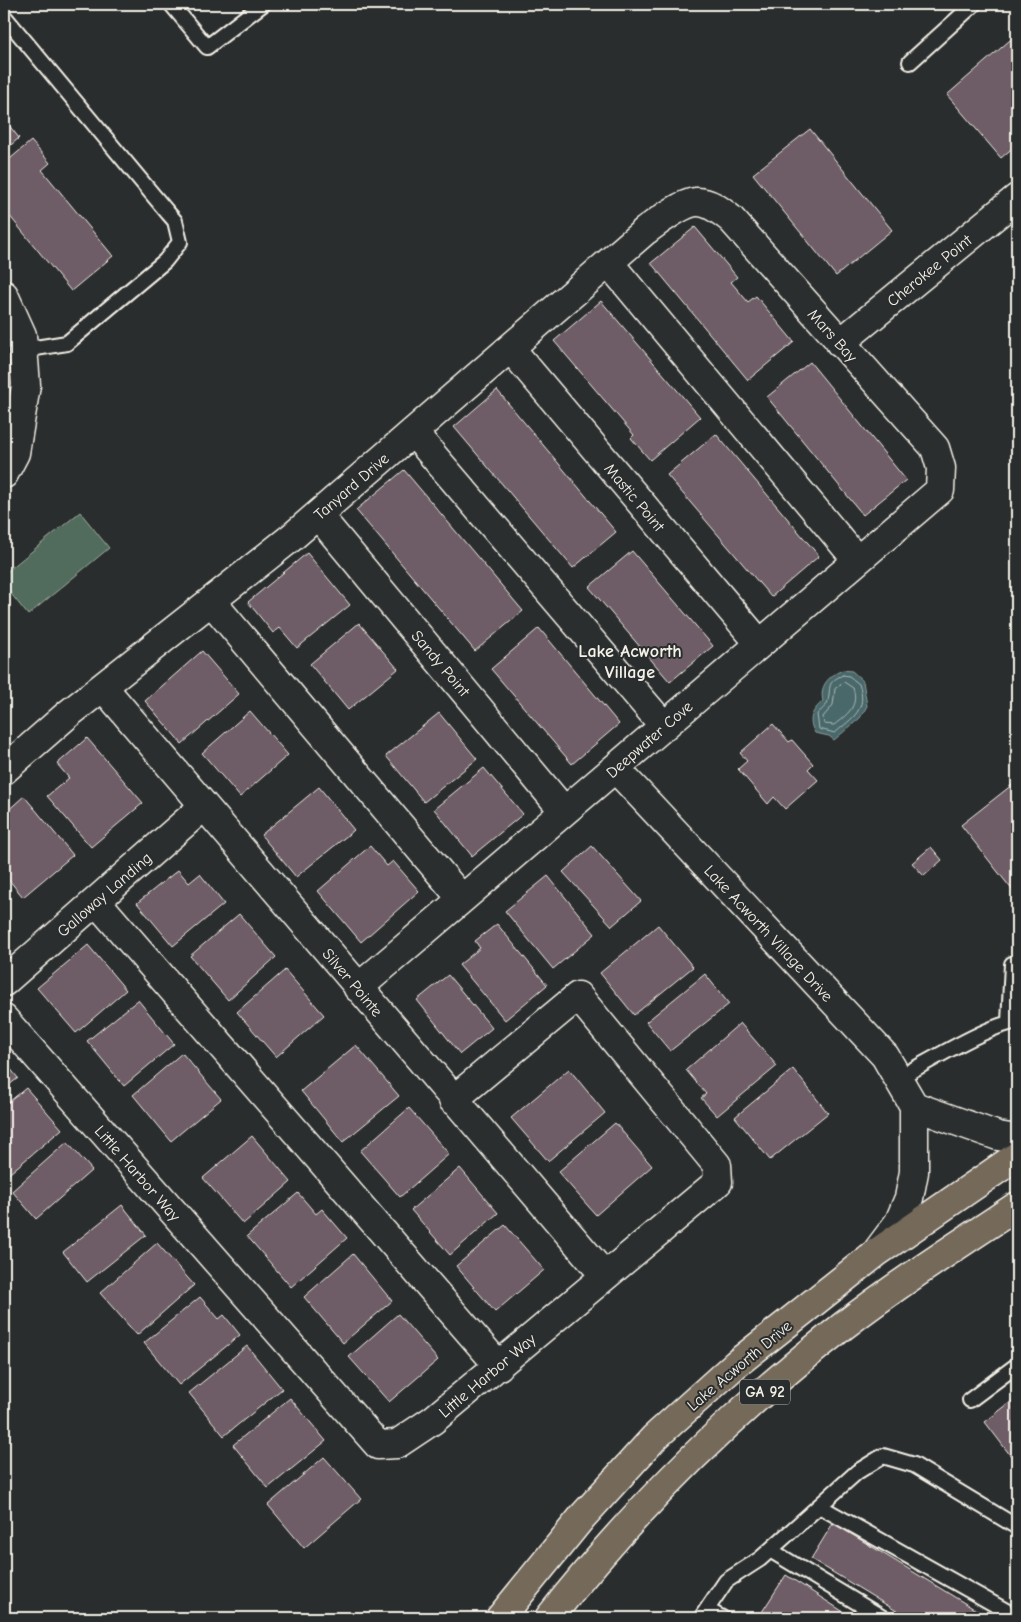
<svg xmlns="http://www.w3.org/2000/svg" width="1021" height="1622" viewBox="0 0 1021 1622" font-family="'Comic Neue',sans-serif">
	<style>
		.green { fill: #516c5b; stroke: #a2aea2 }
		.water { fill: #49676b; stroke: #8d9e9d }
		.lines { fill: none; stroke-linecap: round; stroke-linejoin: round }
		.shore { stroke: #b0bab6; stroke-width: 1 }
		.building { fill: #6e5d66; stroke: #f4f1e8 }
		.lane-casing { stroke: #f4f1e8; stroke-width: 18 }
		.street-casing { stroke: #f4f1e8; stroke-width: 31 }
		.primary-casing { stroke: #f4f1e8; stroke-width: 31 }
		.lane { stroke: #2a2d2e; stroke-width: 14 }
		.street { stroke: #2a2d2e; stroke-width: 28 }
		.primary { stroke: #746a5a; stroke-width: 28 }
		.labels { text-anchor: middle; stroke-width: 4; stroke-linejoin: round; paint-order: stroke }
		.shield { fill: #2a2d2e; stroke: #b7b6b0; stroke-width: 1 }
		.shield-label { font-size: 15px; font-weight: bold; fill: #f4f1e8 }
		.street-label { font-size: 16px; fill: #f4f1e8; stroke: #2a2d2e }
		.neighbourhood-label { font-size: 18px; font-weight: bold; fill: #f4f1e8; stroke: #2a2d2e }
	</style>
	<rect width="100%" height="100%" fill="#2a2d2e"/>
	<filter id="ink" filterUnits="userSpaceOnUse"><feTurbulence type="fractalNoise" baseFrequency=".02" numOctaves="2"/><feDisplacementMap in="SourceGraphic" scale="10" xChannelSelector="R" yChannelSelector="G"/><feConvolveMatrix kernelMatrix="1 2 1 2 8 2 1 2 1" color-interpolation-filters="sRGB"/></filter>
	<g filter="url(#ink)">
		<!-- green -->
		<path class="green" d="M80,512L109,548L28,615L4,585V574Z"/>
		<!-- water -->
		<path class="water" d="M843,670L852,671L863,681L867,706L860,718L834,740L829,736L815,733C807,719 812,711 823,701C819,685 830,675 843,670Z"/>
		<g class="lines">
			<!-- shore -->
			<path class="shore" d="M843,675L849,676L859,684C868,710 853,717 835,733L819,729L817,714C820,711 827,706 828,701C831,687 826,682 843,675Z
				M844,682L853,688C859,706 848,714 834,725L824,724L823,717L833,705L835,689Z"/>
		</g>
		<!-- building -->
		<path class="building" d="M1017,34V144L1001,158L947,95Z
			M4,119L19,138L4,151Z
			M810,129L892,230L836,276L753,174Z
			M31,141L50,163L42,170L113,256L71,291L4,209V164Z
			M695,227L737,277L731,282L748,302L756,296L794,342L748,380L651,263Z
			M601,301L700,417L650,460L631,438L634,435L554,341Z
			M810,362L906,480L863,515L767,397Z
			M497,390L616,532L573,568L454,427Z
			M716,434L819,556L771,597L667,475Z
			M404,470L523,611L475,651L356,510Z
			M632,551L713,646L670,682L589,587Z
			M307,553L350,605L297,648L280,628L273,633L248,602Z
			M359,623L398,669L348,710L310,664Z
			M539,628L619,724L572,764L491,669Z
			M202,651L239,694L182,744L145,701Z
			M250,711L288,755L240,797L202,753Z
			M439,713L477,759L424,802L386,756Z
			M773,724L789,742L792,740L813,764L808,769L818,780L785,809L774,797L768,804L738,769L747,761L740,753Z
			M87,738L143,803L91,847L47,796L69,778L57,764Z
			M484,768L523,814L472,856L434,809Z
			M1017,781V896L961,825Z
			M319,787L354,830L296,877L261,835Z
			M24,796L73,855L23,897L4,874V814Z
			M370,846L387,866L393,861L419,891L361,942L318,891Z
			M592,846L641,901L612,926L563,872Z
			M931,847L942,860L924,876L912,863Z
			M178,870L189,883L200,874L224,904L173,946L137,903Z
			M548,876L595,934L553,969L505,911Z
			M239,914L276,957L228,1000L190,956Z
			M497,924L547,985L505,1020L459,965L480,948L475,941Z
			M658,925L693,967L634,1015L600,973Z
			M88,945L126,990L76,1033L37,988Z
			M285,970L324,1015L276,1057L237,1012Z
			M705,974L729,1004L670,1051L646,1022Z
			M448,975L492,1028L460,1054L417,1000Z
			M138,1000L174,1044L124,1086L87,1041Z
			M740,1023L777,1066L717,1116L701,1098L706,1094L686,1070Z
			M356,1045L399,1096L343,1142L301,1091Z
			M182,1053L221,1099L171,1141L133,1095Z
			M4,1061L18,1078L4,1089Z
			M569,1069L605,1113L548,1161L511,1118Z
			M793,1069L828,1113L770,1160L735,1117Z
			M26,1088L62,1129L4,1178V1106Z
			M409,1108L449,1154L400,1197L360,1151Z
			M615,1123L652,1166L596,1215L558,1172Z
			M252,1136L291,1182L243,1224L203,1178Z
			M67,1142L92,1170L36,1219L12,1191Z
			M460,1168L498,1213L450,1255L411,1210Z
			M298,1193L316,1214L322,1209L347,1238L291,1287L247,1236Z
			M122,1205L146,1235L87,1282L63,1252Z
			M505,1225L544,1270L495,1312L456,1266Z
			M157,1243L194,1285L137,1335L100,1293Z
			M353,1254L392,1301L343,1343L304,1297Z
			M200,1297L219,1319L224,1315L240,1335L179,1385L144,1343Z
			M398,1314L438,1360L389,1402L349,1357Z
			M247,1346L282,1389L224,1436L189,1393Z
			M1017,1397V1464L985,1422Z
			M290,1398L326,1441L268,1488L233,1445Z
			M324,1457L361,1499L304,1548L268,1505Z
			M833,1523L989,1618H908L811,1559Z
			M786,1575L853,1618H765L760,1615Z"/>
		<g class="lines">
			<defs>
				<path id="lane" d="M171,4L207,47L263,4
					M4,16L168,213L175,221L180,242L165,261L67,343L23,350
					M910,62L974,4
					M1009,1022L1012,964
					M898,1078C925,1064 991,1023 1017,1022
					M970,1400L1017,1365
					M819,1506L1017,1617
					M770,1550L883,1618
					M707,1610L722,1618
					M701,1618L726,1581L760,1559L857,1472L883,1456L914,1465L1017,1527"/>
				<path id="street" d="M609,263L857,560
					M4,295L22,335L26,385L15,453L4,474
					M840,343L1017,198
					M511,349L760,644
					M413,432L664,726
					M318,515L564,811
					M211,601L462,899
					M103,687L605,1276
					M615,768L885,1056L914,1106V1172L909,1198L899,1222L878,1250
					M4,770L67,715L292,537L645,231C656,223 682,203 696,202C709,201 721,211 731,219L935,448L941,468L940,490L358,988
					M96,901L499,1366
					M4,982L204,806
					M4,1019L378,1445L397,1444L433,1420L718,1182L717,1165L578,996L453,1100
					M914,1106L998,1136L1017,1139"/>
				<path id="primary" d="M500,1618L583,1516L654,1438L736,1364L876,1253L1017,1156
					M549,1618C634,1510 734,1411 843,1326C899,1283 958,1245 1017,1206"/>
			</defs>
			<!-- lane casing -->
			<use href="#lane" class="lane-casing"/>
			<!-- street casing -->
			<use href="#street" class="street-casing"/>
			<!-- primary casing -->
			<use href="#primary" class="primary-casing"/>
			<!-- lane -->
			<use href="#lane" class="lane"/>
			<!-- street -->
			<use href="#street" class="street"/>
			<!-- primary -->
			<use href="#primary" class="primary"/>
		</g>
	</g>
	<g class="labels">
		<!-- shield labels -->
		<rect class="shield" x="740" y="1379.5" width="50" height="25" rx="4"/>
		<g class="shield-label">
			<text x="765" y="1397">GA 92</text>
		</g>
		<!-- street labels -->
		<g class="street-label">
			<text transform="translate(929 270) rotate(-39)" y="6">Cherokee Point</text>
			<text transform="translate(833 335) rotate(48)" y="6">Mars Bay</text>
			<text transform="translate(351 486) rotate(-41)" y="6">Tanyard Drive</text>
			<text transform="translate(635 497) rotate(50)" y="6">Mastic Point</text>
			<text transform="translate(441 663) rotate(50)" y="6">Sandy Point</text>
			<text transform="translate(649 739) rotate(-41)" y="6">Deepwater Cove</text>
			<text transform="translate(104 894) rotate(-41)" y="6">Galloway Landing</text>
			<text transform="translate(769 933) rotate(47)" y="6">Lake Acworth Village Drive</text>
			<text transform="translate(353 982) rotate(50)" y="6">Silver Pointe</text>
			<text transform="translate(138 1173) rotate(49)" y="6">Little Harbor Way</text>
			<text transform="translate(739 1365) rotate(-40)" y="6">Lake Acworth Drive</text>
			<text transform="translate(487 1375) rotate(-40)" y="6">Little Harbor Way</text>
		</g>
		<!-- neighbourhood labels -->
		<g class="neighbourhood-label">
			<text x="630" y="657">Lake Acworth<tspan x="630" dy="21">Village</tspan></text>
		</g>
	</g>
	<!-- margin -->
	<rect width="1021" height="1622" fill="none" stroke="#2a2d2e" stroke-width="20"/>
	<rect x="10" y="10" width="1001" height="1602" fill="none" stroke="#f4f1e8" stroke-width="2" filter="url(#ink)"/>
</svg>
